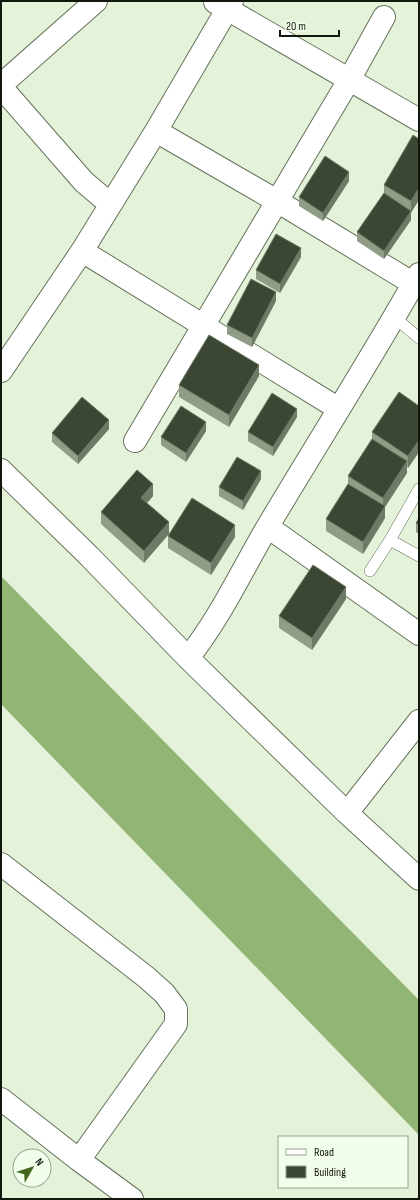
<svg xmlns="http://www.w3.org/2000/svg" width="420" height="1200" viewBox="0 0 420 1200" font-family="'Sofia Sans Condensed',sans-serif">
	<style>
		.forest { fill: #92b475 }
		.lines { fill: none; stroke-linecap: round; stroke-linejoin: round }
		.service-casing { stroke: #65725c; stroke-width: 12 }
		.minor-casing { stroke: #65725c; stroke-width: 24 }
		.service { stroke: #fff; stroke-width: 11 }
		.minor { stroke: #fff; stroke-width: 22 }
		.wall { fill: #909c86 }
		.shaded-wall { fill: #6e7a65 }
		.building { fill: #3c4733; stroke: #6e7a65 }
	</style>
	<rect width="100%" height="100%" fill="#e4f2d9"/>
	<!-- forest -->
	<path class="forest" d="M1,576L419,1000V1135L1,704Z"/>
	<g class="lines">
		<defs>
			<path id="service" d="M394,317L419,338
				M419,489L390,540L419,556
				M370,571L390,540"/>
			<path id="minor" d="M215,2L419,120
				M1,85L96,1
				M1,87L84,182L110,204
				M156,131L277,201L414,284
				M82,251L339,409
				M1,371L82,251L156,131L232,1
				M135,441L349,80L384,17
				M1,470L89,556L188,658L347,813L419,879
				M268,527L419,634
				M188,658C220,618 242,570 268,526C318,442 371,359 419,274
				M347,813L419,721
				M1,864L146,977L164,993L176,1009V1024L79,1160
				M1,1099L79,1160L132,1199"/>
		</defs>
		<!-- service casing -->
		<use href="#service" class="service-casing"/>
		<!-- minor casing -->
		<use href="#minor" class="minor-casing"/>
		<!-- service -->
		<use href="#service" class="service"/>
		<!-- minor -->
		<use href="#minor" class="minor"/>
	</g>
	<!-- wall -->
	<path class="wall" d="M413,135L411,213V212V220L384,259L357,241V232L384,193V185Z
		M349,181L323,221L299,206V197Z
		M301,257L280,293L256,279V270Z
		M276,301L252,347L227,334V325Z
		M259,376L229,427L179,397V385Z
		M419,406V452L408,468L407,467V473L385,507V518L363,554L326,531V519L348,484V476L372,439V432Z
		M297,417L273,456L248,441V432Z
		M109,429L78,464L52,442V433Z
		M206,431L186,462L161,445V437Z
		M261,479L243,510L219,496V487Z
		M153,496L147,503L144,563L101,524V512Z
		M419,518V534L416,532V523Z
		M168,536L235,537L211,575L168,548Z
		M346,599L312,650L279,628V616Z"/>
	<!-- shaded-wall -->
	<path class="shaded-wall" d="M349,172V181L323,221V213Z
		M419,188V200L411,213V201Z
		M411,211V220L384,259V251Z
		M301,248V257L280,293V284Z
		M276,292V301L252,347V338Z
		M259,365V376L229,427V415Z
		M297,409V417L273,456V447Z
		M109,420V429L78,464V456Z
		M206,422V431L186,462V453Z
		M419,440V452L408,468V456Z
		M407,461V473L385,507V518L363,554V542L383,509V498Z
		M261,471V479L243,510V501Z
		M153,484V496L141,510V498Z
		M169,522V534L144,563V551Z
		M235,525V537L211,575V563Z
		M346,587V599L312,650V638Z"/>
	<!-- building -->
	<path class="building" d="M413,135L419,139V188L411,201L384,185Z
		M325,156L349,172L323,213L299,197Z
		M384,193L411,211L384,251L357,232Z
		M276,234L301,248L280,284L256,270Z
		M251,279L276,292L252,338L227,325Z
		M209,335L259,365L229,415L179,385Z
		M399,392L419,406V440L408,456L372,432Z
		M272,393L297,409L273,447L248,432Z
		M82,397L109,420L78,456L52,433Z
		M181,406L206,422L186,453L161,437Z
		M372,439L407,461L383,498L348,476Z
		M237,457L261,471L243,501L219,487Z
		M137,470L153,484L141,498L169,522L144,551L101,512Z
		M348,484L385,506L363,542L326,519Z
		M192,498L235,525L211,563L168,536Z
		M419,518V525L416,523Z
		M313,565L346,587L312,638L279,616Z"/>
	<!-- border -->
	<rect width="420" height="1200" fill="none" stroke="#12170e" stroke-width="4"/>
	<!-- legend -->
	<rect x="278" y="1136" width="130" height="52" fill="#f3feea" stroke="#99a292"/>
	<rect x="286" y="1149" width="20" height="6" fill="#ffffff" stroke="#99a292"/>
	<text x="314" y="1156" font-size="12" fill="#12170e">Road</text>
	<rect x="286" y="1166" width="20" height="12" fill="#3c4733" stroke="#99a292"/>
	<text x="314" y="1176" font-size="12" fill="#12170e">Building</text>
	<!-- north arrow -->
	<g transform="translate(32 1168) rotate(51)"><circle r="19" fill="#f3feea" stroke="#99a292"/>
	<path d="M0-3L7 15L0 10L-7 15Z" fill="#43651d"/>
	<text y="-6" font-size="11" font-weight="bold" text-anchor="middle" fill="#12170e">N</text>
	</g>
	<!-- scale -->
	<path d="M280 30v6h59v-6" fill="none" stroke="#12170e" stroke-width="2"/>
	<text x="286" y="30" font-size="12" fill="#12170e" stroke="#f3feea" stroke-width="3" paint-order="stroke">20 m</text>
</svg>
